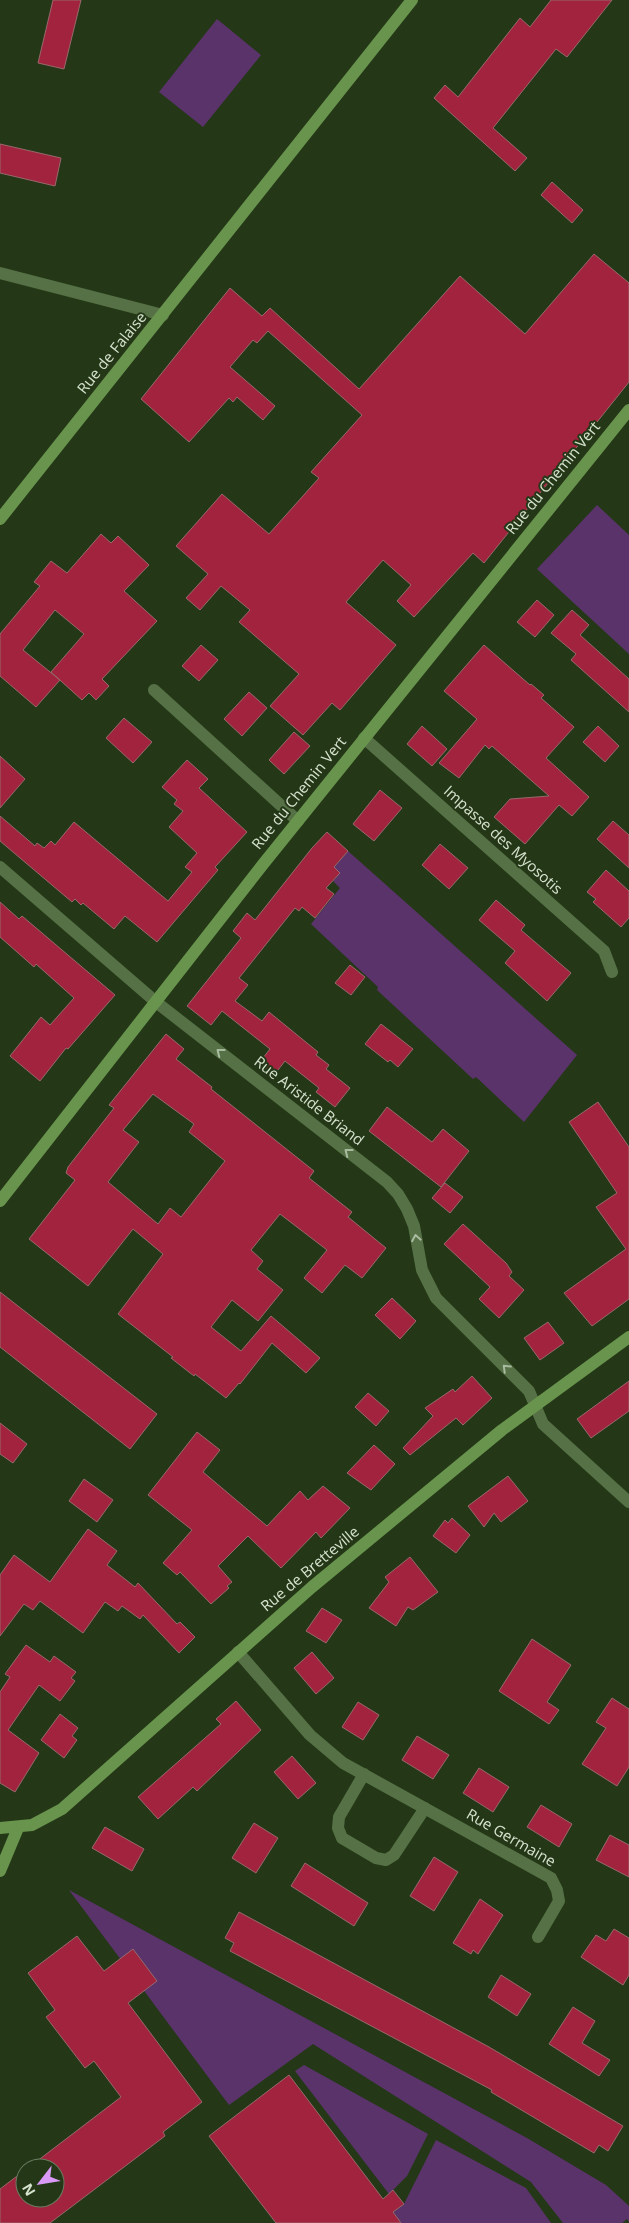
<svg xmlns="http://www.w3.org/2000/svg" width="629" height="2223" viewBox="0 0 629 2223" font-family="'Open Sans',sans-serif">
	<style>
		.green { fill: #5a336b }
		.building { fill: #a1233d; stroke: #98696c; fill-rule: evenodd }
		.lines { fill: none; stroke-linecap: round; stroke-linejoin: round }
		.street { stroke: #567146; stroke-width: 12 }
		.secondary { stroke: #69944e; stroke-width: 12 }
		.oneway { stroke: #a9bb9f }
		.labels { text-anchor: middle; stroke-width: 4; stroke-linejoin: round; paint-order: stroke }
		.street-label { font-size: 15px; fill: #d6e3cf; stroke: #243817 }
	</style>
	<rect width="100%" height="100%" fill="#243817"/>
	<!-- green -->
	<path class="green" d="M217,19L261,55L203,127L159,92Z
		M597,505L629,535V654L537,569Z
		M348,851L577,1055L524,1122L476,1077L473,1079L377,990L378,987L311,924L340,888L333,881L340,873L334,867Z
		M69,1890L527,2138L606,2185L629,2206V2222L627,2219L622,2223H563L531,2182L313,2044L229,2105Z
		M304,2065L428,2134L407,2176L389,2194L295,2071Z
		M436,2140L526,2188L551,2223H401L393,2212L404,2204Z"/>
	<!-- building -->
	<path class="building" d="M53,0H81L64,69L38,63Z
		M551,0H612L567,57L556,49L493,128L527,158L515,171L434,98L445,85L458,97L520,18L530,27Z
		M0,144L61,158L55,186L0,173Z
		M552,182L583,210L572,223L541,195Z
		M594,254L629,283V382L484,563L473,553L414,617L397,601L411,585L383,560L346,602L396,645L340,710L332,703L303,735L270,706L299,674L239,622L250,610L221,586L200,610L186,598L208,574L176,546L222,494L269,534L319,478L311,472L362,415L268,331L257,343L253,340L230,367L275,406L263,420L237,397L233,402L229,398L189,442L141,399L230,288L262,316L270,308L359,389L460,276L525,334Z
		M101,534L111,543L118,536L149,565L124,591L157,621L102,679L109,686L96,700L89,693L82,700L51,672L84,634L55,610L23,650L60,680L36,707L0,676V634L40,586L34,582L51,561L67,573Z
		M537,600L554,615L535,637L517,622Z
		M572,610L589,625L580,635L629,679V712L571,660L576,654L551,633Z
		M201,645L218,660L199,681L182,666Z
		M484,645L530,685L531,684L544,695L541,698L574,727L546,758L589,797L572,816L559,805L525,844L494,817L510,799L549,796L492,746L489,749L485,745L459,778L439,763L477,719L444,691Z
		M249,692L267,708L242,736L224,719Z
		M124,718L152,742L133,763L106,738Z
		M422,726L447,749L432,766L407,744Z
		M598,726L619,746L605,762L583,742Z
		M294,732L310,746L284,774L269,760Z
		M0,756L25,779L0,808Z
		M187,760L208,779L199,788L247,832L215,867L218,870L157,942L125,916L114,929L83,903L81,905L75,899L72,902L0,841V816L35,846L37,843L44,848L51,841L55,845L74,822L168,901L192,872L185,867L197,853L169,827L183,811L174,804L177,800L162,787Z
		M380,790L402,808L374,841L353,824Z
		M613,821L629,835V868L597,839Z
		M327,832L348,851L334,867L340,873L326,888L334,894L315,918L302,907L299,911L295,908L239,978L248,985L235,1001L262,1021L269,1012L318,1052L316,1055L329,1065L326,1069L350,1088L335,1107L316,1092L319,1088L285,1061L274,1075L259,1063L270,1049L222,1011L211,1025L187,1006L241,938L233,931L247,913L255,920L312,848Z
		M440,844L468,868L449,889L422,865Z
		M606,870L629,891V918L621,927L593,902L596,899L587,892Z
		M496,900L525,925L521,930L571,973L547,1001L505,963L515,951L479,920Z
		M0,902L19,919L22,916L115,995L68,1049L66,1048L40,1081L10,1056L41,1017L50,1025L74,998L36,964L34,967L0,937Z
		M350,965L365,977L351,995L335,983Z
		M381,1024L413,1049L398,1067L390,1060L388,1062L365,1044Z
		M166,1034L184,1049L176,1059L212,1087L211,1089L314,1171L309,1178L352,1212L348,1217L386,1248L362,1278L345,1265L322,1293L304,1278L327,1250L280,1214L251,1250L263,1261L257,1269L283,1290L258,1321L232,1300L211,1327L241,1351L271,1316L320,1358L306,1373L272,1343L240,1384L239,1383L226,1398L195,1374L194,1376L171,1358L173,1357L118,1314L163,1254L133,1229L88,1286L29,1239L75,1180L66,1173L68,1167L114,1108L109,1105ZM153,1094L194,1124L189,1132L225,1161L181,1217L170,1208L158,1224L108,1182L139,1142L123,1130Z
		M598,1102L629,1147V1299L592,1326L564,1293L626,1249L596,1207L617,1193L569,1122Z
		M387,1107L432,1142L443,1129L469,1151L441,1187L369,1131Z
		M445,1183L463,1197L450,1213L432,1198Z
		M463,1224L506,1263L512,1272L509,1276L524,1290L499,1318L479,1299L490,1287L444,1244Z
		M0,1292L157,1414L130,1449L0,1347Z
		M392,1298L416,1321L400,1339L375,1315Z
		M548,1322L564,1343L540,1360L524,1338Z
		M472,1376L492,1398L463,1425L456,1418L410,1455L403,1448L433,1416L425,1408L453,1389L455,1392Z
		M629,1381V1411L591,1438L577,1419Z
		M368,1393L389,1411L376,1426L355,1407Z
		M0,1423L27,1444L13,1463L0,1454Z
		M197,1432L220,1450L203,1472L267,1526L300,1491L308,1500L323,1486L350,1508L321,1538L316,1532L281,1568L248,1536L218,1566L232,1582L227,1586L229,1588L211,1604L180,1572L177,1575L163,1563L192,1530L148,1495Z
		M374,1445L395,1464L371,1490L347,1473Z
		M508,1476L528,1501L501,1522L494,1513L484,1527L468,1506Z
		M84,1479L113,1500L97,1522L69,1501Z
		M452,1518L470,1535L456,1553L433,1536L445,1520L448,1523Z
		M88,1529L117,1551L107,1565L135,1587L138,1583L177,1624L180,1622L195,1637L179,1653L143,1615L140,1619L122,1606L118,1611L105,1602L83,1633L40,1601L33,1610L24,1604L0,1636V1575L14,1555L50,1582Z
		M410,1557L438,1592L413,1610L408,1607L396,1626L369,1608L389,1582L385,1577Z
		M322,1608L342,1620L326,1643L306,1631Z
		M532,1639L571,1665L547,1702L559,1710L549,1724L499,1691Z
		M26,1645L50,1662L54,1656L76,1672L71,1678L75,1681L60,1701L39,1685L8,1730L39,1753L15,1792L0,1783V1692L10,1677L5,1674Z
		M312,1652L334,1678L316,1694L294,1668Z
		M612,1698L629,1709V1767L617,1786L582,1764L606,1728L596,1722Z
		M236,1701L261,1730L197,1791L193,1787L158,1819L138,1797L221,1724L216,1719Z
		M358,1702L379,1715L363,1740L342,1727Z
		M60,1714L78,1728L72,1736L77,1740L64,1758L41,1740Z
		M417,1736L449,1755L433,1779L402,1760Z
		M292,1756L316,1783L298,1799L274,1772Z
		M479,1768L509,1787L493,1812L463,1793Z
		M541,1805L572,1824L559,1847L527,1827Z
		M254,1823L278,1838L256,1873L232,1858Z
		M105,1827L144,1849L132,1871L92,1848Z
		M610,1835L629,1845V1877L596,1860Z
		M434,1857L458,1872L434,1911L410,1896Z
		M305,1863L368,1903L354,1926L291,1886Z
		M480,1899L503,1915L478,1954L473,1950L471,1954L453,1943Z
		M239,1912L489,2047L623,2126L608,2151L599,2145L594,2153L491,2092L492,2090L230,1951L234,1943L225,1938Z
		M614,1929L629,1938V1975L623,1985L581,1957L596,1935L606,1941Z
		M77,1936L104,1971L133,1949L157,1981L128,2003L202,2102L163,2132L165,2136L50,2223H0V2189L25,2170V2198H55V2168H28L121,2097L94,2061L85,2068L46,2017L55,2010L28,1973Z
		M501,1975L531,1994L517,2016L488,1997Z
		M573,2007L595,2021L582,2043L610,2060L599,2076L549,2044Z
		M289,2075L383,2199L393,2190L404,2204L393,2212L401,2223H276L209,2136Z"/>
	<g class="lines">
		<!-- street -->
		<path class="street" d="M0,273L163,315
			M154,690L298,821
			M364,738L604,951L612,972
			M0,867L156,1002L387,1182L398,1194L407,1209L414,1226L422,1270L436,1298L529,1391L543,1424L629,1502
			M238,1652L310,1735L343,1763L551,1878L557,1890L559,1901L538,1937
			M364,1774L339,1817L338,1828L342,1838L376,1858L386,1860L394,1855L425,1808"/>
		<!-- secondary -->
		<path class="secondary" d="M0,519L412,0
			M0,1201L264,863L629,410
			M0,1828L32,1825L62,1809L312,1587L502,1430L629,1337
			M0,1871L18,1828"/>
	</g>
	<!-- one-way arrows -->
	<defs><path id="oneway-chevron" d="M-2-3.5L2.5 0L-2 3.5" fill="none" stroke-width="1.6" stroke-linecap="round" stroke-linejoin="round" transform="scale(1.25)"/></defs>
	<g class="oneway">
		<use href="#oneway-chevron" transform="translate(220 1052) rotate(-142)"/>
		<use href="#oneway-chevron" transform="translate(348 1152) rotate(-142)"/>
		<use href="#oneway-chevron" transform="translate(416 1238) rotate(-100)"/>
		<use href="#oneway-chevron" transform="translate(506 1368) rotate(-136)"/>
	</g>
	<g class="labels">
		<!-- street labels -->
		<g class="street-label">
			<text transform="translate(112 353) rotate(-51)" y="5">Rue de Falaise</text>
			<text transform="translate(553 478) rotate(-51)" y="5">Rue du Chemin Vert</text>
			<text transform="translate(299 793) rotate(-51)" y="5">Rue du Chemin Vert</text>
			<text transform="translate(503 840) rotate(42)" y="5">Impasse des Myosotis</text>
			<text transform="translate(309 1101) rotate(38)" y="5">Rue Aristide Briand</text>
			<text transform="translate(310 1569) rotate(-40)" y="5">Rue de Bretteville</text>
			<text transform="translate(511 1838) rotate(30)" y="5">Rue Germaine</text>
		</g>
	</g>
	<!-- north arrow -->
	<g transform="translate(40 2183) rotate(239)"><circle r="24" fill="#243817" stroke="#6b7c61"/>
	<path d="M0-4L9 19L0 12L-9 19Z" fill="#d99af7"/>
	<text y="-8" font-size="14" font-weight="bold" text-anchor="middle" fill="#d6e3cf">N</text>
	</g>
</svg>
